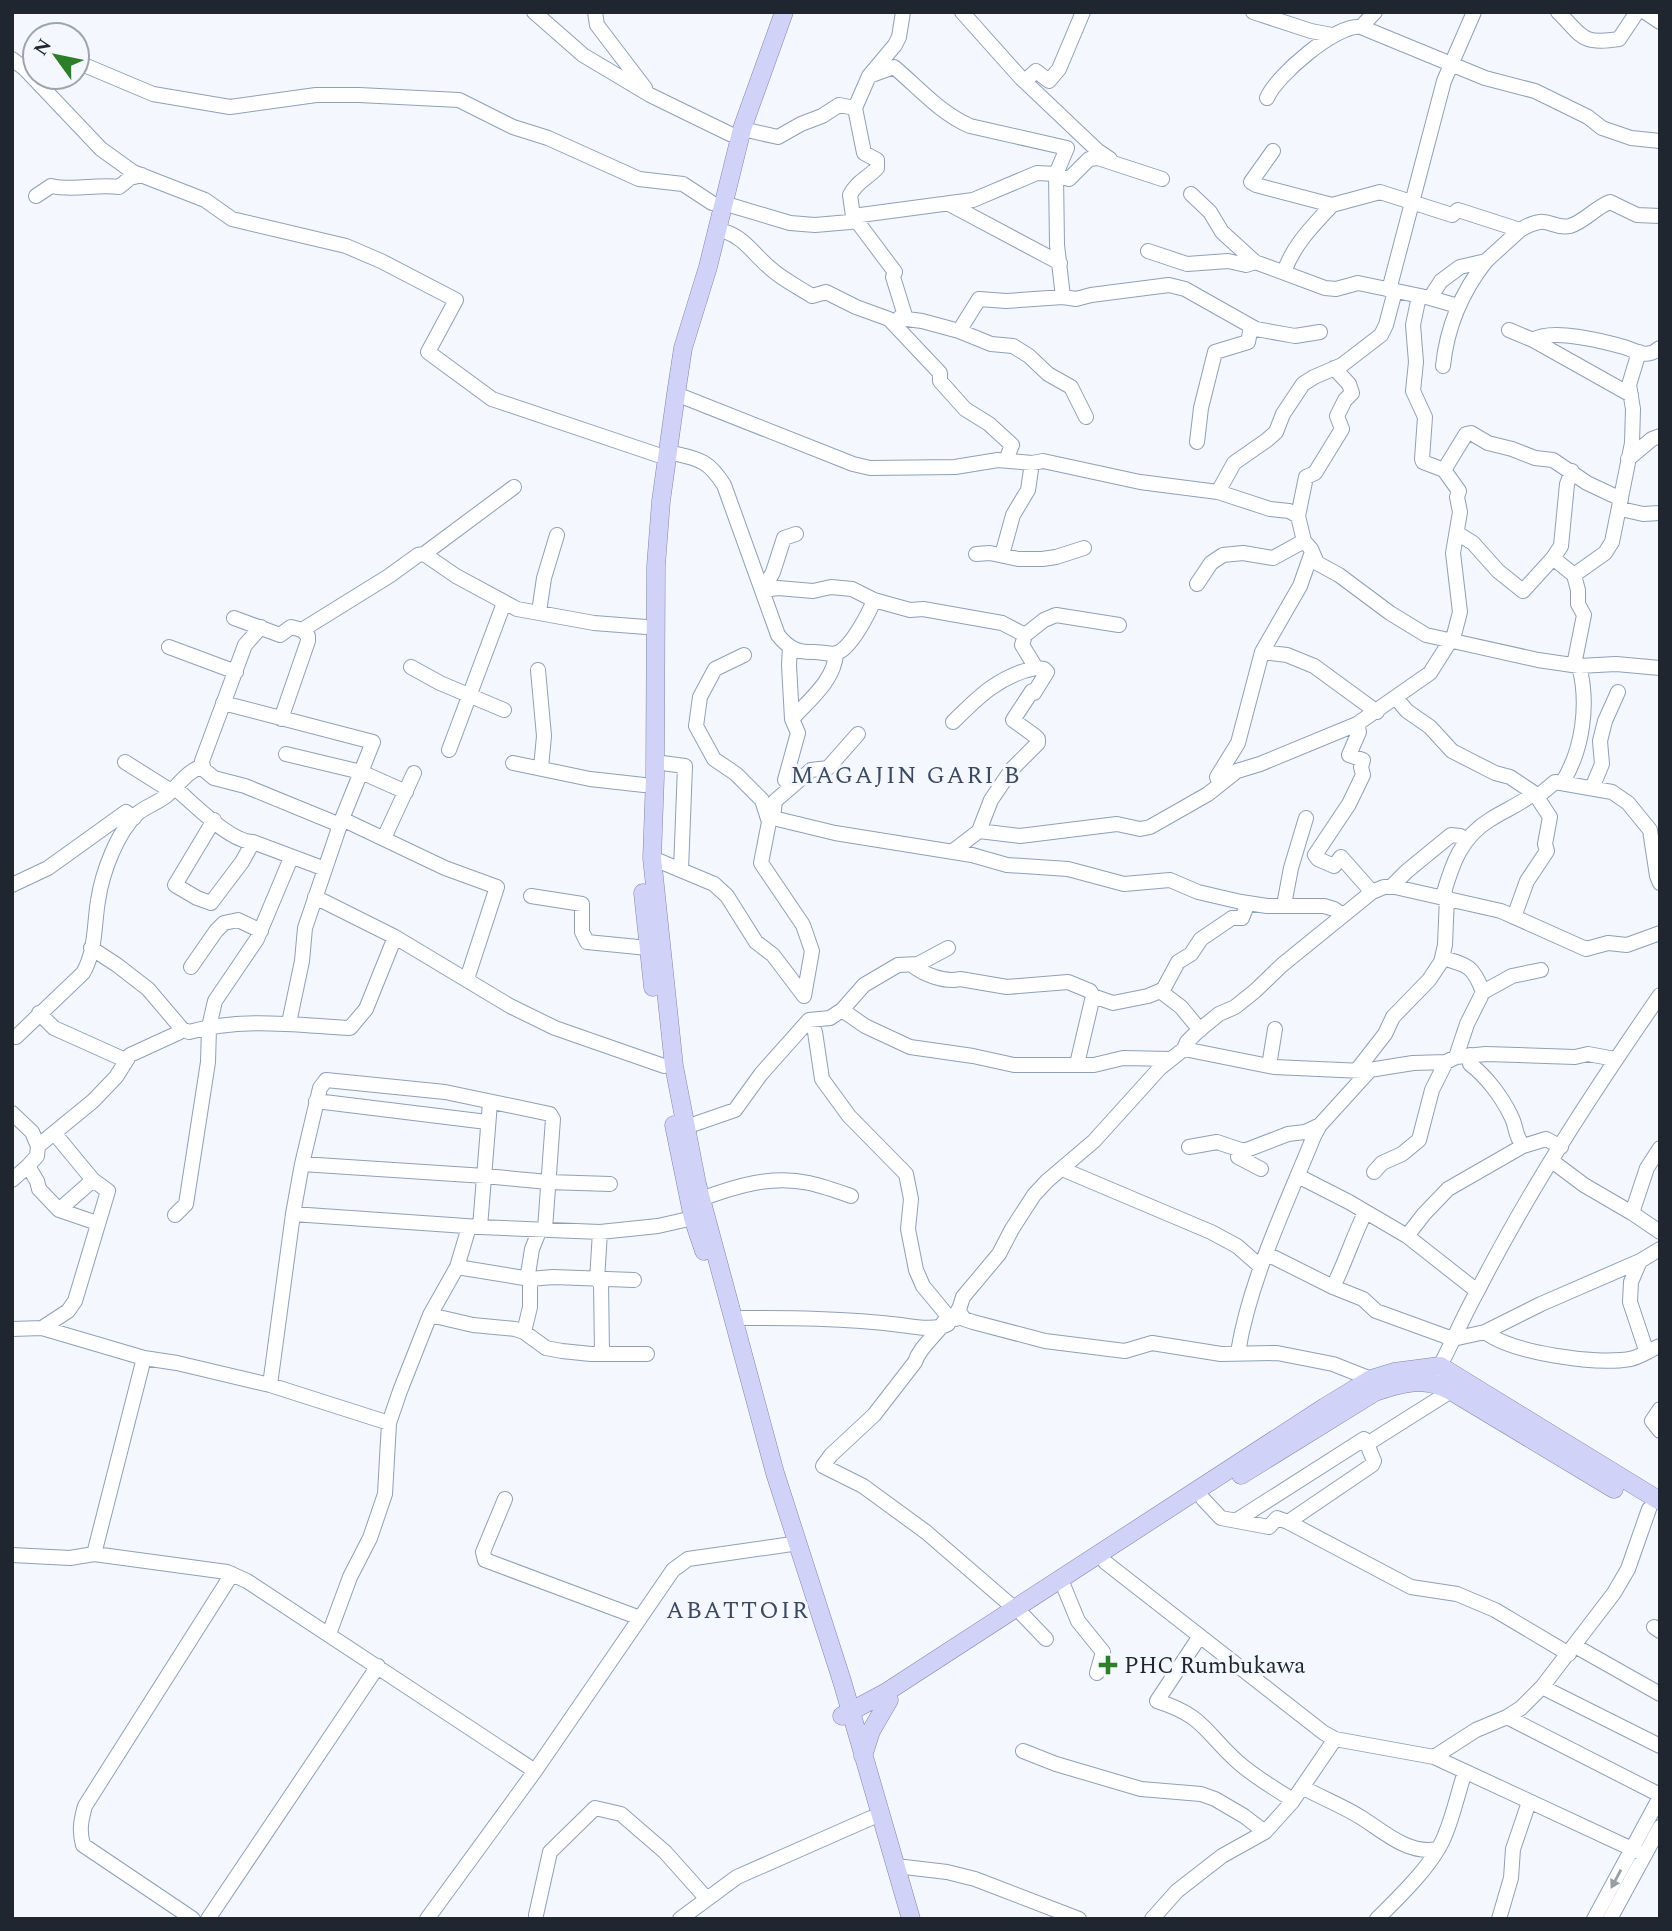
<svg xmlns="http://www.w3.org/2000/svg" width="1672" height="1931" viewBox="0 0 1672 1931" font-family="Spectral,serif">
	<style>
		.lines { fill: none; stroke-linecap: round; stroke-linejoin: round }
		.minor-casing { stroke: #8ea0b9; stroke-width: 16 }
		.major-casing { stroke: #7e84ad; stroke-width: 19 }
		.minor { stroke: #fff; stroke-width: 14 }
		.major { stroke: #d0d3f7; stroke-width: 18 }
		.oneway { fill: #9a9da2 }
		.poi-dot { fill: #2d7e28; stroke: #f4f7fd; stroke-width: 2.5 }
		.labels { text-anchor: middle; stroke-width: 6; stroke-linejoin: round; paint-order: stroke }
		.poi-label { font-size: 23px; fill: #1f2630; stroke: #f4f7fd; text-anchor: start }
		.neighbourhood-label { font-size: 24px; letter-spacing: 2px; fill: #3b4a60; stroke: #f4f7fd }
	</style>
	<rect width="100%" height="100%" fill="#f4f7fd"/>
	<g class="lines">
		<defs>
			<path id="minor" d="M534,12L583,55L650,95L730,134
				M595,12L597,25L645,88
				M903,12L899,37L895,45L869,76L855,108L864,153L877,160V168C868,178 857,181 850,195L853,216L895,272L893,277L906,319
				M962,12L1021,78L1098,151L1110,159
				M1253,12L1311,31L1332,35
				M1558,12C1583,36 1580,45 1619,39L1637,12
				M1645,12L1660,22
				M1361,27L1375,12
				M12,59L25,69L35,58
				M77,62L153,94L230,107L316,95H359L459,100L513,127L548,138L639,179L683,184L712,203
				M25,69L101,149L133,172L205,200L232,219L346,246L381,261L456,300L428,352L492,399L658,455
				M869,76L894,67C919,88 940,113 970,126L1067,148L1056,174L1057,245L1063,297
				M1025,81L1036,71L1049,81L1059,69L1083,12
				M1267,98C1276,76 1336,24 1361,27L1485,78L1535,91L1588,117L1602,128L1631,138L1660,141
				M742,129L778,137L801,124L822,116L839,105L855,108
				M1273,151L1251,182L1256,185L1332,205L1380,192L1452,215L1458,210L1520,230C1549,212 1550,230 1570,226C1584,222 1596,207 1610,202L1637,215L1660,216
				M1191,194L1210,212L1222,232L1255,262L1325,288L1336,289L1358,283L1430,298L1441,281L1460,267L1486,261L1520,230
				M36,196L51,186C74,191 96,184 119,187L130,178L142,175
				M723,203L790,223L815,225L850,222L853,216L973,200L1037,173L1056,174L1069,179L1089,159L1098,158L1162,179
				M951,205L1060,263
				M716,229C744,235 750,251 770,268C782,279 798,287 812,296L826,292L856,307L889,319L940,373V381L965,409L989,424L1012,445L1006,460
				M1148,251L1187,264L1228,261L1246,265L1255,262
				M1284,272C1294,244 1312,227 1332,205
				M1389,290L1444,81L1474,12
				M1430,298L1458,306
				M899,318L922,321L959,331L991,344L1013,346L1029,356L1048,374L1071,387L1086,417
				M1509,330L1533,340L1631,395
				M959,331L979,299L1006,301L1063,297L1076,299L1091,295L1169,285L1185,289L1256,329L1295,336L1320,332
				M1533,340C1552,328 1602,341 1624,347C1631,349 1642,356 1650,353C1654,353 1656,350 1660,348
				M1443,366C1447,326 1461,293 1486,261
				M676,394L853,464L870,468L955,467L998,460L1032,463L1043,461L1140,482L1218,492L1270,509L1289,511L1298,516L1304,541L1311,549L1317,563L1339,575L1390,613L1426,635L1538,660L1579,666L1616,664L1660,668
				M1197,442L1201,408L1215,352L1248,342L1251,327
				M668,452C697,459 707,458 724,485L778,635C788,648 798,653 815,652C821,652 831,655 837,653C851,648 869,613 874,600
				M1628,459L1652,439L1660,436
				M1444,470L1466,434L1471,433L1488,443L1512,449L1535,458L1553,460L1587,483L1621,499
				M1218,492L1234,463L1267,440L1276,432L1283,414L1303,384L1314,377L1342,365L1381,335L1386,325L1395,291
				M1621,509L1643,514L1660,513
				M1298,516L1306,477L1315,473L1342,429L1337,416L1345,400L1352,393L1349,384L1334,368
				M1457,533L1473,543L1498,571L1523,591L1553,558L1561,546L1567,484L1572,471
				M424,554L514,487
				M976,554L990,553L1018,559H1042L1056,557L1084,548
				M1002,555L1013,515L1028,490L1032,463
				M1553,558L1574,575L1578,590V604L1584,615L1574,665
				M1574,575L1605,553L1612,542L1632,443L1633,409L1629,385L1639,352
				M1197,584L1211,563L1223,555L1243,553L1273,558L1304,541
				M763,590L778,588L813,591L831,587L852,589L874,600L910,610L923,609L1002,623L1025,635L1044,620L1056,615L1119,625
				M763,590L773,572L784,538L796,534
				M539,612L544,578L557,535
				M234,618L280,635L291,627L302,630L389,576L418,555L424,554L456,576L517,609L594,623L646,627
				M261,627L245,645L202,761L203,769L214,778L245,786L340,825
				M169,647L236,672
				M1262,652L1287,655L1314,666L1377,712
				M744,655L715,669L700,697L696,726L714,759L736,774L762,800L769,822L761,863L803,925L812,951L804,996
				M411,667L440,683L504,710
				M538,670L544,736L541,768
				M1396,698L1407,711L1430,727L1452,751L1495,773L1510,777L1534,793
				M223,703L373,742L361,772L286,754
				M281,719L308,641V636L302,630
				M792,719C809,700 835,680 836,653
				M953,722C978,697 1000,675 1036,668L1022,645L1025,635
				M1357,724L1359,732L1349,755L1363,760L1361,767L1363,775L1349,804L1315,855L1318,859L1334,866L1341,857L1372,892
				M449,750L504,603
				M125,762L171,791
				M654,762L685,766L681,870
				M513,763L590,779L644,785
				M785,780L798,733L792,719L789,665L790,647
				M1562,783C1583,750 1589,703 1579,666
				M1220,784L1217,777L1238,743L1262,652L1300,586L1312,552
				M175,788C193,803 230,842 253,842L325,869
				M1592,788L1602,764L1600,741L1605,721L1618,692
				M773,818L835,833L972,855L1007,865L1068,869L1124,884L1170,880L1198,892L1241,902L1267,906H1324L1334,909L1343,915
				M342,819L445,868L497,887L467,979
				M214,820L175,885L197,898L211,903L242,862L253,842
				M770,821L773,818L775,801L811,770L828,768L858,734
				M979,831L1020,836L1117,824L1140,829L1150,827L1208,794L1237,771L1260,764L1357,724L1430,673L1454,635L1460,612L1453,553L1460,512L1457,497L1459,491L1444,470L1423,462L1422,459L1425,417L1413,391L1416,362L1413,325L1419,296
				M384,838L414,773
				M953,851L979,831L991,800L1012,769L1038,743V739L1035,736L1013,720L1032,691L1034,693L1047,672L1044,669L1036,668
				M652,858L714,884L727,896L756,942L773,955L804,996
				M12,885L48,868L126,812L134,818
				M1392,886L1407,871L1451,835L1460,836L1466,839
				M531,896L582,904V932L587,942L648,948
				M1443,896C1452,864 1461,837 1491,819C1505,810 1521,804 1534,793L1537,797L1555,782L1612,792L1628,803L1650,830L1657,876L1660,883
				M315,897L395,937L510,1006L555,1028L664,1066
				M1284,905L1291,868L1306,818
				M1514,917L1527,881L1547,851L1545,844L1550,817L1537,797
				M91,948L117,965L148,989L182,1029L189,1032C243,1017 295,1025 350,1028L366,1009L395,937
				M1442,958C1468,965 1473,966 1483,992L1467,1024L1456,1057
				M912,965C923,974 945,983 960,979L1007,987L1068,982L1090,991L1093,996L1077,1064
				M191,967L216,931L224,923L238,920L261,931
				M1160,991L1181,1007L1200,1030
				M1483,992L1512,976L1541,970
				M1093,996L1113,1003L1148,996L1160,991L1164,988L1178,962L1191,954L1201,939L1232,918H1242L1248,903
				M842,1010L865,1026L910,1047L973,1056L1014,1065H1094L1123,1058L1170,1059
				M39,1013L54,1028L123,1059L125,1063
				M809,1020L815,1032L822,1079L849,1116L906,1174L911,1199L908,1229L916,1270L923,1286L947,1315C941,1334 921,1343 915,1362L874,1415L831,1455L823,1466L863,1486L926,1532L1015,1609
				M289,1023L302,961L305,928L342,819L361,772L406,792
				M12,1036L16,1037L83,973C96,951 94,924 98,901C102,873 117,832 138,813C147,806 157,803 166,796C178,786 188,770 203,766
				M1184,1049L1274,1067L1363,1071L1413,1063L1446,1062L1456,1057L1486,1054L1575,1057L1588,1054L1615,1059
				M1470,1055V1064C1486,1076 1502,1097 1511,1116C1517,1127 1514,1134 1523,1146
				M1269,1066L1275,1029
				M1357,1070L1385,1034L1393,1017L1429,980L1441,962L1445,945L1447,897
				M316,1101L487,1122
				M12,1113L32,1132L38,1146
				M686,1127L735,1110L761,1074L809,1020L830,1018L842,1010L864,985L898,965L918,964L948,948
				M55,1134L93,1180
				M1189,1147L1217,1142L1244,1151L1288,1134L1305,1132L1320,1125
				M1238,1157L1261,1169
				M1552,1161L1584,1185L1632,1213L1660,1232
				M302,1164L485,1176L548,1182L610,1184
				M28,1166L37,1156L38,1146L93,1101L116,1077L130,1055L178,1033L182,1029
				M1062,1169L1211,1232L1237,1246L1261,1267
				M1374,1172L1382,1163L1402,1154L1419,1140L1432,1090L1446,1062
				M1298,1176L1349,1202L1407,1236L1477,1291
				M12,1180L28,1166L37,1181L39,1189L59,1210L93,1180L108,1191L75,1301L68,1311L42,1328
				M701,1199C736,1186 771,1175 809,1183C823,1186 837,1191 851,1196
				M59,1210L97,1223
				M1632,1213L1647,1168L1660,1148
				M293,1214L480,1227L600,1232L658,1226L693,1218
				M175,1215L186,1204L208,1062L209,1027L215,1001L257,939L291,858
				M480,1227L490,1103
				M600,1232L597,1280L601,1282L602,1353
				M1407,1236L1424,1214L1448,1189L1523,1146L1546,1139L1561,1147
				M1267,1254L1333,1287L1363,1299L1376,1311L1453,1339L1485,1332L1541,1304L1640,1261L1660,1249
				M1640,1261L1631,1282L1630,1302L1646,1350
				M457,1267L530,1279L553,1277L634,1280
				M1333,1287C1345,1263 1353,1237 1365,1213
				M958,1310L964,1319L973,1322L1045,1341L1125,1351L1152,1343L1221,1354L1277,1353L1333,1364L1371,1379
				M430,1315L473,1325L515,1329L524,1332L546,1348L562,1351L591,1354H647
				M734,1318C790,1318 845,1318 901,1325C914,1327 936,1331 948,1324
				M956,1319L963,1297L999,1254L1012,1229L1034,1195L1047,1181L1094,1141L1160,1068L1184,1049L1187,1042L1198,1031L1219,1014L1235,1007L1255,991L1282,965L1372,892L1384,887H1395L1501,911L1586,949L1608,943L1627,945L1660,933
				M12,1329L42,1328L144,1358L177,1363L270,1385L389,1423
				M524,1332L530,1307V1279L528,1274L532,1249L540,1229
				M1485,1332C1512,1353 1596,1365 1630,1359C1641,1357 1649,1350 1660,1346
				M1238,1352C1250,1279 1286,1205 1314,1136L1320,1125L1370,1070
				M1439,1377L1440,1366C1453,1341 1464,1315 1478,1290C1530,1188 1595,1089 1660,995
				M270,1385L293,1214L302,1164L320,1088L326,1080L445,1092L550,1114L553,1119L545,1229
				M1660,1409L1652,1421L1660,1431
				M505,1499L483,1552L485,1560L640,1618
				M1203,1499L1221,1518L1269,1527L1277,1518L1288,1522L1411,1587L1457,1594L1495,1610L1569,1654
				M1237,1520L1364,1439L1367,1444L1451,1391
				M1288,1522L1372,1465L1374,1461L1367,1444
				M94,1554L144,1358
				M12,1555L70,1558L94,1554L227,1572L247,1581L535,1771
				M1105,1562L1324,1733L1335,1739L1434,1757L1645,1855
				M1064,1587L1078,1621L1103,1652L1097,1673
				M1022,1614L1046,1639
				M1654,1627L1660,1631
				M329,1634L350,1577L370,1538L385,1494L389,1423L400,1391L430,1315L457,1267L469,1227
				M1200,1636L1157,1701C1205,1716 1205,1733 1239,1763C1255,1777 1275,1789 1293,1800
				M1575,1646L1660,1694
				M1542,1687L1660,1746
				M1507,1717L1660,1795
				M1023,1751L1056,1764L1141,1789L1201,1794L1215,1799L1244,1816L1265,1832
				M1434,1757L1476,1730L1507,1717L1521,1708L1542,1687L1614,1593L1628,1569L1649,1509
				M1302,1787C1322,1798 1343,1806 1362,1818C1384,1832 1409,1855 1437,1849
				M896,1866L947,1872L975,1879L1079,1919
				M536,1915L550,1852L595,1808L621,1814L665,1852L707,1899
				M193,1919L83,1845C79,1831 81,1820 85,1806L232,1574
				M208,1919L378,1666
				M427,1919L535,1771L673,1570L688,1559L792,1544
				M680,1919L737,1877L871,1818
				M1152,1919L1177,1891L1222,1856L1265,1832L1292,1802L1335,1739
				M1377,1919C1399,1897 1434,1864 1445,1835C1454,1814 1458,1792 1465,1772
				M1499,1919L1511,1878L1513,1849L1529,1802
				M1594,1919L1660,1797
				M1610,1919L1660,1827"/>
			<path id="major" d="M784,12L742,129L708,267L683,348L676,394L661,501L656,566L655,777L652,858L674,1066L697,1184L775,1473L842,1681L911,1919
				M643,893L653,987
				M674,1125L693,1218L704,1251
				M1241,1475L1375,1392C1401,1383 1425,1376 1451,1391L1614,1489
				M842,1716L885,1693L1325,1407L1371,1379L1394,1372L1440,1366L1660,1501
				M863,1756L871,1731L889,1700"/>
		</defs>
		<!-- minor casing -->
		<use href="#minor" class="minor-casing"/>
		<!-- major casing -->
		<use href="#major" class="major-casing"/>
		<!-- minor -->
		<use href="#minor" class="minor"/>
		<!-- major -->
		<use href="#major" class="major"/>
	</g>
	<!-- one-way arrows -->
	<defs><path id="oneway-solid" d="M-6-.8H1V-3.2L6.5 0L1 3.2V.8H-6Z" transform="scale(1.75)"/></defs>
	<use class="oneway" href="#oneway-solid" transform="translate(1616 1879) rotate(118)"/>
	<!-- markers -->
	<path class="poi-dot" d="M1104.5 1654.5h7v7h7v7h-7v7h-7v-7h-7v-7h7z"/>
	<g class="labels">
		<!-- poi labels -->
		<g class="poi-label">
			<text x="1124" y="1673">PHC Rumbukawa</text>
		</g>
		<!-- neighbourhood labels -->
		<g class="neighbourhood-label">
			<text x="906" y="783">MAGAJIN GARI B</text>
			<text x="738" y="1618">ABATTOIR</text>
		</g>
	</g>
	<!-- border -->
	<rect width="1672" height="1931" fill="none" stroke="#1f2630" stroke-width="28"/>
	<!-- north arrow -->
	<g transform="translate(56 56) rotate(303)"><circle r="33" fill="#f4f7fd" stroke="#9fa3ab" stroke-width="2"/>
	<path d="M0-5L12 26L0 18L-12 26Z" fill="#2d7e28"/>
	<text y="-10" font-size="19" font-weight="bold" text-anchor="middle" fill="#1f2630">N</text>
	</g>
</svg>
